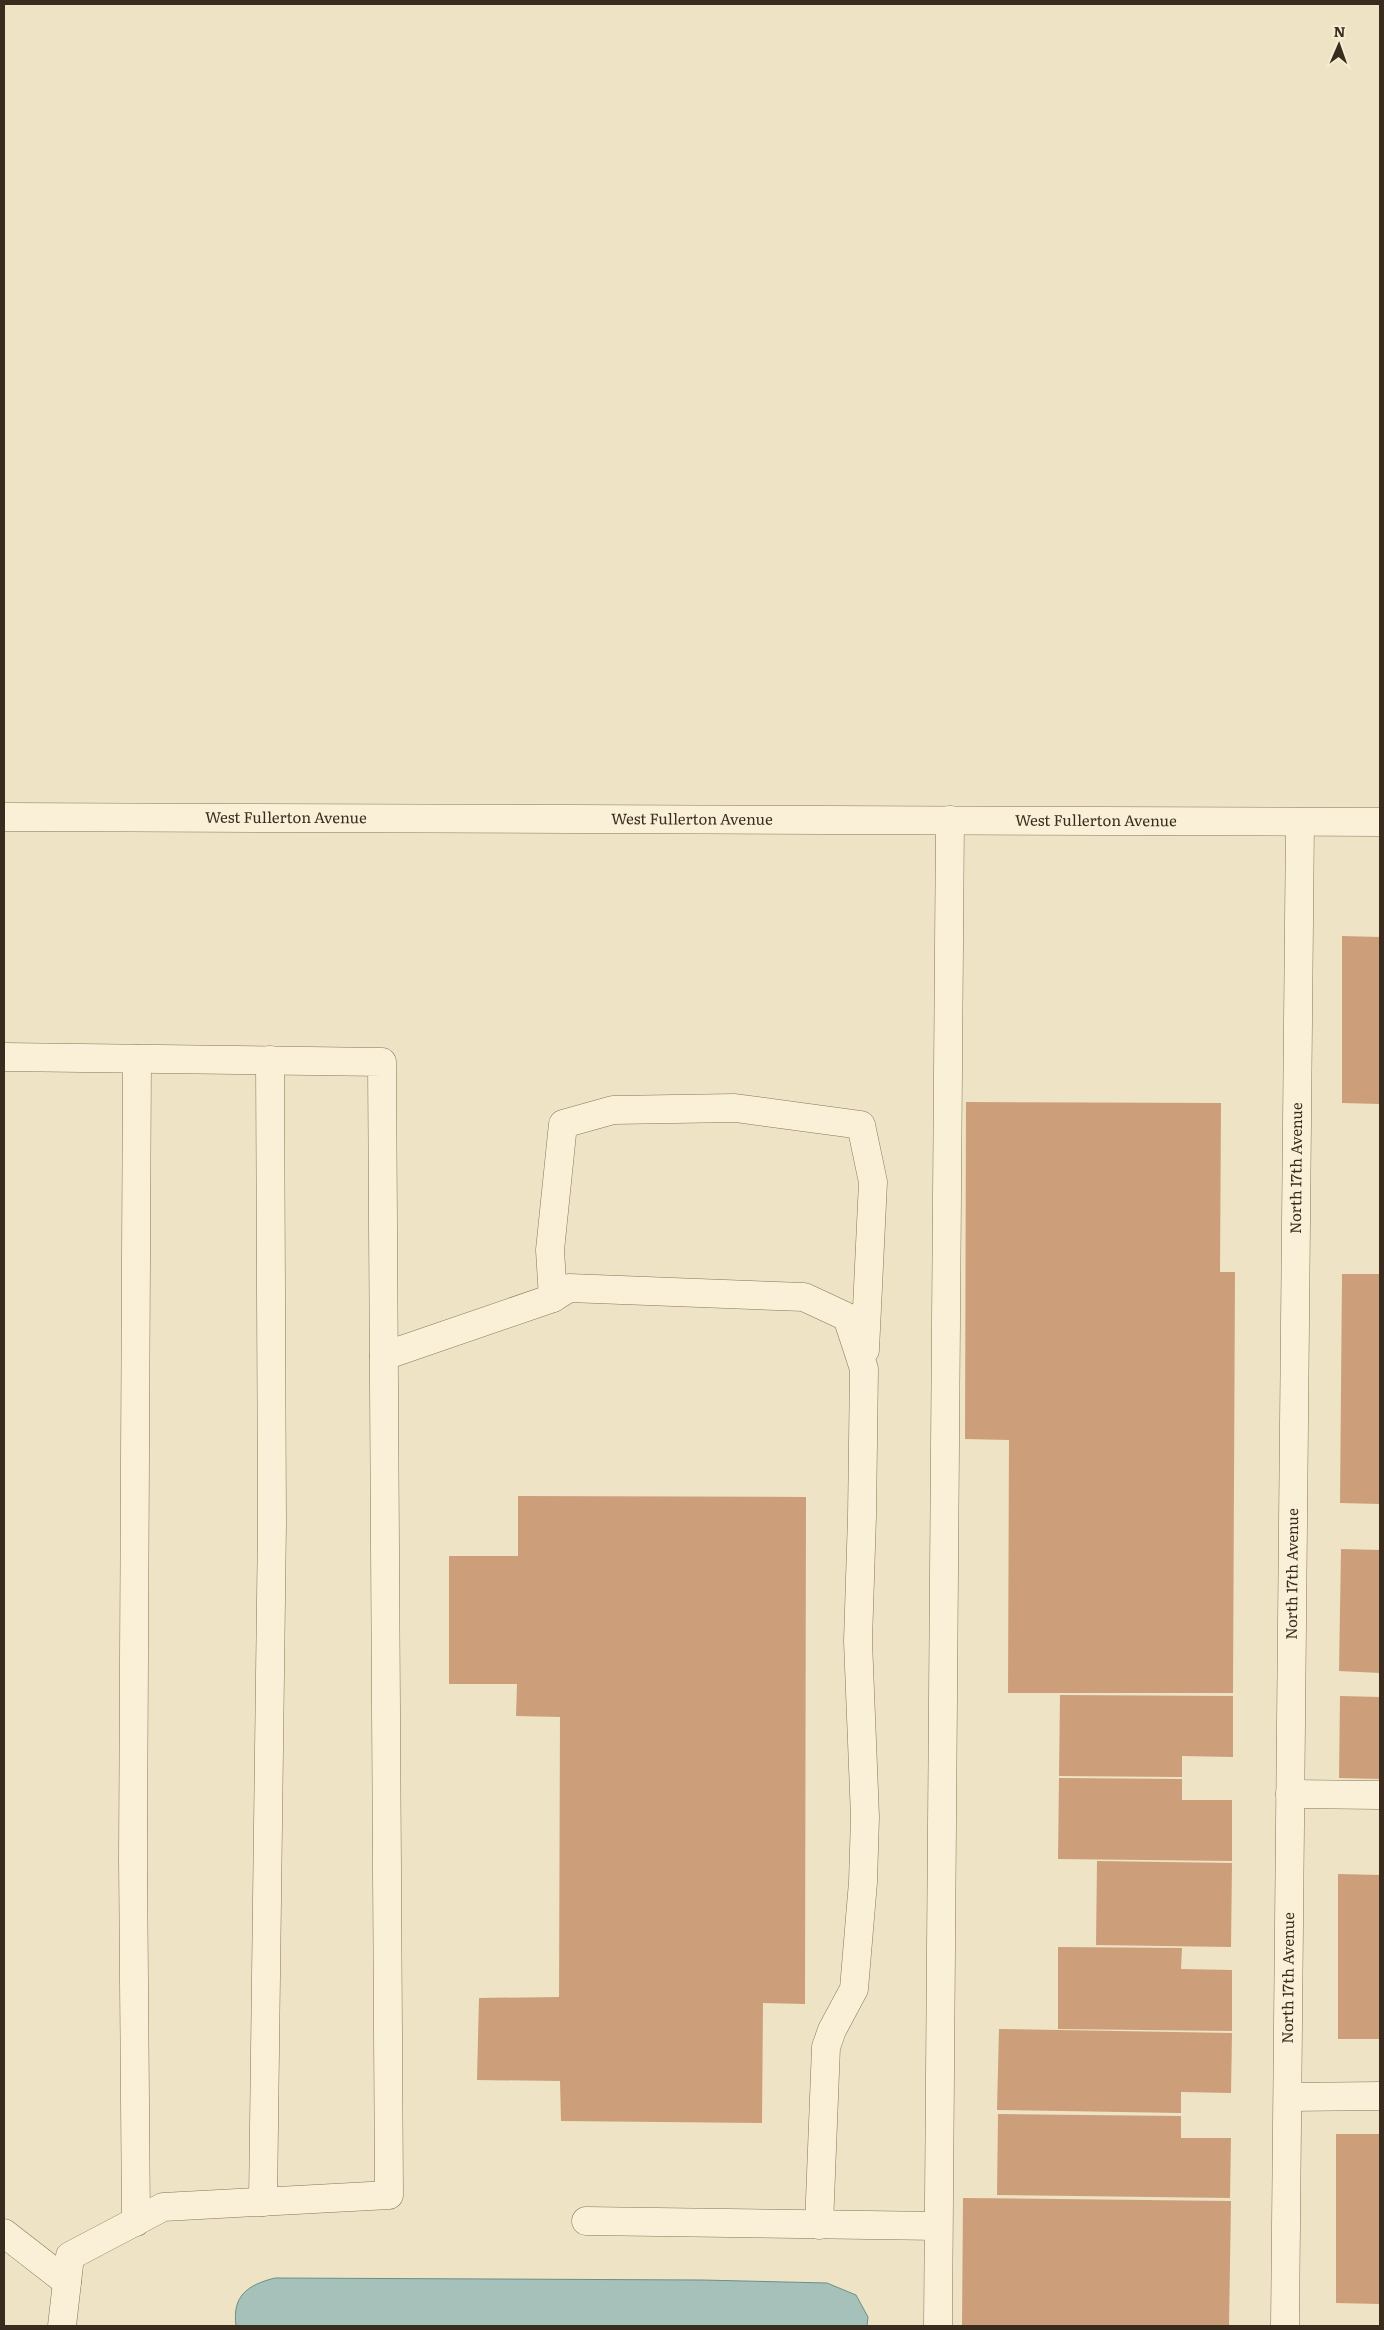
<svg xmlns="http://www.w3.org/2000/svg" width="1384" height="2330" viewBox="0 0 1384 2330" font-family="Literata,serif">
	<style>
		.water { fill: #a6c1ba; stroke: #6c8f88 }
		.building { fill: #cc9f7a }
		.lines { fill: none; stroke-linecap: round; stroke-linejoin: round }
		.minor-casing { stroke: #89755a; stroke-width: 29 }
		.minor { stroke: #f9f0d7; stroke-width: 28 }
		.labels { text-anchor: middle; stroke-width: 4; stroke-linejoin: round; paint-order: stroke }
		.street-label { font-size: 15px; fill: #392c1e; stroke: #f5edd3 }
	</style>
	<rect width="100%" height="100%" fill="#eee3c4"/>
	<!-- water -->
	<path class="water" d="M275,2278L702,2280L827,2283L856,2295L868,2317L867,2326H236C232,2296 247,2285 275,2278Z"/>
	<!-- building -->
	<path class="building" d="M1342,936L1380,937V1104L1342,1103Z
		M966,1102L1221,1103L1220,1272H1235L1233,1693H1008L1009,1440L965,1439Z
		M1342,1274H1380V1504L1340,1503Z
		M518,1496L806,1497L805,2004L763,2003L762,2123L561,2121L560,2081L477,2080L479,1998L559,1997L560,1717L516,1716L517,1684H449V1556H518Z
		M1341,1549L1380,1550V1673L1339,1671Z
		M1060,1695L1233,1696V1757L1182,1756V1777L1059,1776Z
		M1340,1696L1380,1697V1779L1339,1778Z
		M1059,1778L1182,1779V1800H1232V1861L1058,1859Z
		M1097,1861L1232,1863L1231,1947L1096,1945Z
		M1338,1874L1380,1875V2039H1338Z
		M1058,1947L1182,1948L1181,1969L1232,1970V2031L1058,2029Z
		M999,2029L1232,2033L1231,2093L1181,2092V2113L997,2110Z
		M998,2114L1181,2116V2138H1231L1230,2198L997,2195Z
		M1336,2134H1380V2304L1336,2303Z
		M963,2198L1231,2201L1229,2326H962Z"/>
	<g class="lines">
		<defs>
			<g id="minor">
				<path id="s1" d="M4,817L1380,822"/>
				<path d="M4,1057L382,1062L389,2195L163,2207L70,2256L62,2326"/>
				<path d="M553,1298L550,1250L563,1124L613,1110L735,1108L861,1125L873,1182L865,1350"/>
				<path d="M384,1356L553,1298L569,1288L804,1297L847,1317L864,1369L862,1516L858,1641L865,1817L863,1882L854,1989L832,2030L826,2047L819,2225"/>
				<path d="M1290,1794L1380,1795"/>
				<path d="M1288,2097L1380,2096"/>
				<path d="M263,2202L272,1524L270,1060"/>
				<path d="M586,2221L938,2226"/>
				<path d="M136,2222L133,1859L137,1059"/>
				<path d="M4,2233L67,2282"/>
				<path d="M938,2326L950,820"/>
				<path id="s2" d="M1285,2326L1300,822"/>
			</g>
		</defs>
		<!-- minor casing -->
		<use href="#minor" class="minor-casing"/>
		<!-- minor -->
		<use href="#minor" class="minor"/>
	</g>
	<g class="labels">
		<!-- street labels -->
		<g class="street-label">
			<text dy="5" stroke="none"><textPath href="#s1" startOffset="282">West Fullerton Avenue</textPath></text>
			<text dy="5" stroke="none"><textPath href="#s1" startOffset="688">West Fullerton Avenue</textPath></text>
			<text dy="5" stroke="none"><textPath href="#s1" startOffset="1092">West Fullerton Avenue</textPath></text>
			<text dy="5" stroke="none"><textPath href="#s2" startOffset="1158">North 17th Avenue</textPath></text>
			<text dy="5" stroke="none"><textPath href="#s2" startOffset="752">North 17th Avenue</textPath></text>
			<text dy="5" stroke="none"><textPath href="#s2" startOffset="348">North 17th Avenue</textPath></text>
		</g>
	</g>
	<!-- border -->
	<rect width="1384" height="2330" fill="none" stroke="#392c1e" stroke-width="10"/>
	<!-- north arrow -->
	<g transform="translate(1339 45) rotate(2)" stroke="#f5edd3" stroke-width="4" paint-order="stroke">
	<path d="M0-4L9 19L0 12L-9 19Z" fill="#392c1e"/>
	<text y="-8" font-size="14" font-weight="bold" text-anchor="middle" fill="#392c1e">N</text>
	</g>
</svg>
